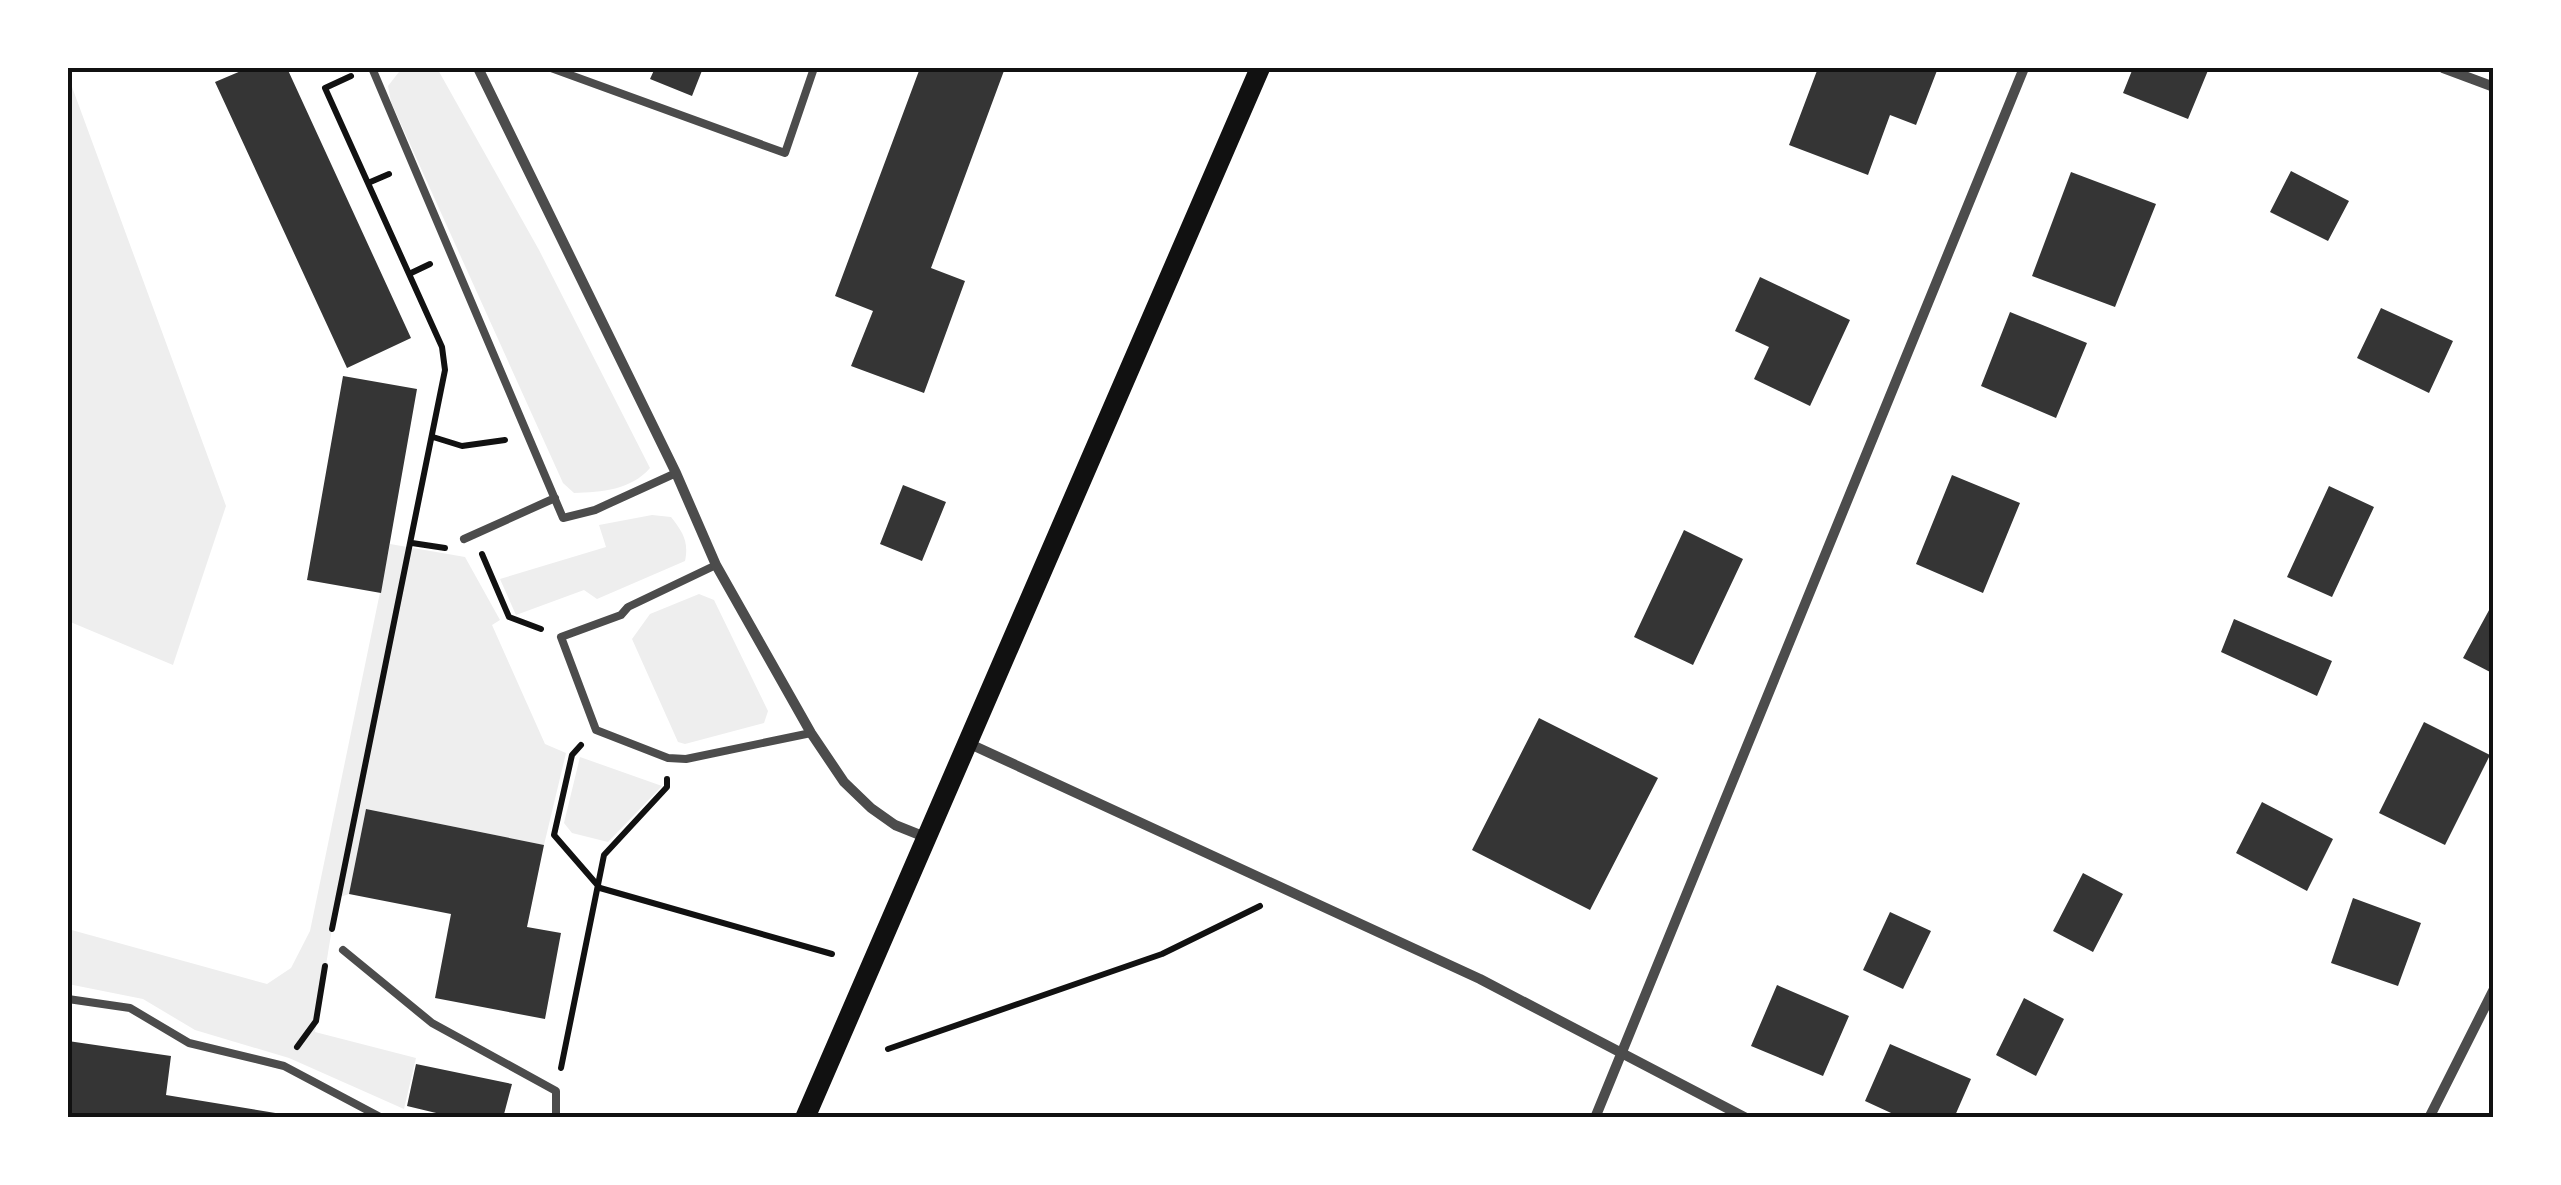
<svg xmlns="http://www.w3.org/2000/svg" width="2561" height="1185" viewBox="0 0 2561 1185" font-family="Signika,sans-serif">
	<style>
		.green { fill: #eee }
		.building { fill: #353535 }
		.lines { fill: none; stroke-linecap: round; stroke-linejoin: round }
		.path { stroke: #111; stroke-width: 6 }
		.service { stroke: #4c4c4c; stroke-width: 8 }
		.minor { stroke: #4c4c4c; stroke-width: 10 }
		.secondary { stroke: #111; stroke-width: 20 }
		.neatline { fill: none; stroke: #111; stroke-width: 4 }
	</style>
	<rect width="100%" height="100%" fill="#fff"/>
	<!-- green -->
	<path class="green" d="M402,68H437L539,250L650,468C631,490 602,492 574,493L563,483L391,102L388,86Z
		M68,76L226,506L173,665L68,621Z
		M652,515L671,517C683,532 689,542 685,561L597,599L584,590L516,615L500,579L606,547L599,525Z
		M390,544L465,557L500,620L492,625L545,744L566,753L544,845L366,809L349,894L337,898L315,1032L416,1058L404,1109L289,1058L195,1030L143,999L68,984V929L267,984L291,968L310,931Z
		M699,594L714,600L768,711L764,723L685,744L678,742L632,639L650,614Z
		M580,757L662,786L608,842L572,833L564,823Z"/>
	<!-- building -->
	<path class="building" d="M248,68H287L411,338L347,368L215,82Z
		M655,68H703L692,96L650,79Z
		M920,68H1005L931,268L965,281L924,393L851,366L873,311L835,296Z
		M1818,68H1938L1916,125L1890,115L1868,175L1789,145Z
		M2133,68H2209L2188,119L2123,93Z
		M2291,171L2349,201L2328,241L2270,212Z
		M2071,172L2156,204L2115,307L2032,276Z
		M1760,277L1850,320L1810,406L1754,379L1769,347L1735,331Z
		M2381,308L2453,341L2429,393L2357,358Z
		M2010,312L2087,343L2056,418L1981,386Z
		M343,376L417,389L381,593L307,580Z
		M1952,475L2020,503L1983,593L1916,564Z
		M903,485L946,502L922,561L880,544Z
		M2329,486L2374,507L2332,597L2287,577Z
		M1684,530L1743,559L1693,665L1634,637Z
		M2494,601V674L2463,658Z
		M2234,619L2332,661L2317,696L2221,652Z
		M1539,718L1658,778L1590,910L1472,850Z
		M2424,722L2490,755L2445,845L2379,813Z
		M2262,802L2333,839L2307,891L2236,853Z
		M366,809L544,845L527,927L561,933L545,1019L435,998L451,914L349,894Z
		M2083,873L2123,894L2093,952L2053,931Z
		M2353,898L2421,923L2398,986L2331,963Z
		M1890,912L1931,931L1903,989L1863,970Z
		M1777,985L1849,1016L1823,1076L1751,1046Z
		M2024,998L2064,1019L2036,1076L1996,1055Z
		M68,1041L171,1056L166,1095L306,1118H68Z
		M1890,1044L1971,1079L1954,1118H1902L1865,1101Z
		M416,1064L512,1084L503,1118H457L407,1106Z"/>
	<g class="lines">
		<!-- path -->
		<path class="path" d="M368,183L389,174
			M409,274L430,264
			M433,437L462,446L505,440
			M412,543L445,548
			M482,554L509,617L541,629
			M581,745L572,755L554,835L600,888L832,954
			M332,929L445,370L442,347L325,88L351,76
			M297,1047L316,1021L325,966
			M888,1049L1162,954L1260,906
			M561,1068L604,855L667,787V779"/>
		<!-- service -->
		<path class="service" d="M372,68L563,518L595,510L676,473
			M551,68L785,153L814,68
			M464,539L555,498
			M716,565L628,607L621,615L561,637L596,730L668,758L686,759L811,733
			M343,950L432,1023L556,1091V1118
			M68,999L130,1008L189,1043L284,1066L382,1118"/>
		<!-- minor -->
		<path class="minor" d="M478,68L676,473L716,565L811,733L844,782L871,808L895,825L925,837
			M2443,68L2494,87
			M970,744L1480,979L1746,1118
			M1595,1118L2024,68
			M2429,1118L2494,989"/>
		<!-- secondary -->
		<path class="secondary" d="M805,1118L1260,68"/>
	</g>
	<!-- border -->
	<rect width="2561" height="1185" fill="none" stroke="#ffffff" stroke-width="140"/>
	<rect x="70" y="70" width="2421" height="1045" class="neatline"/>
</svg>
